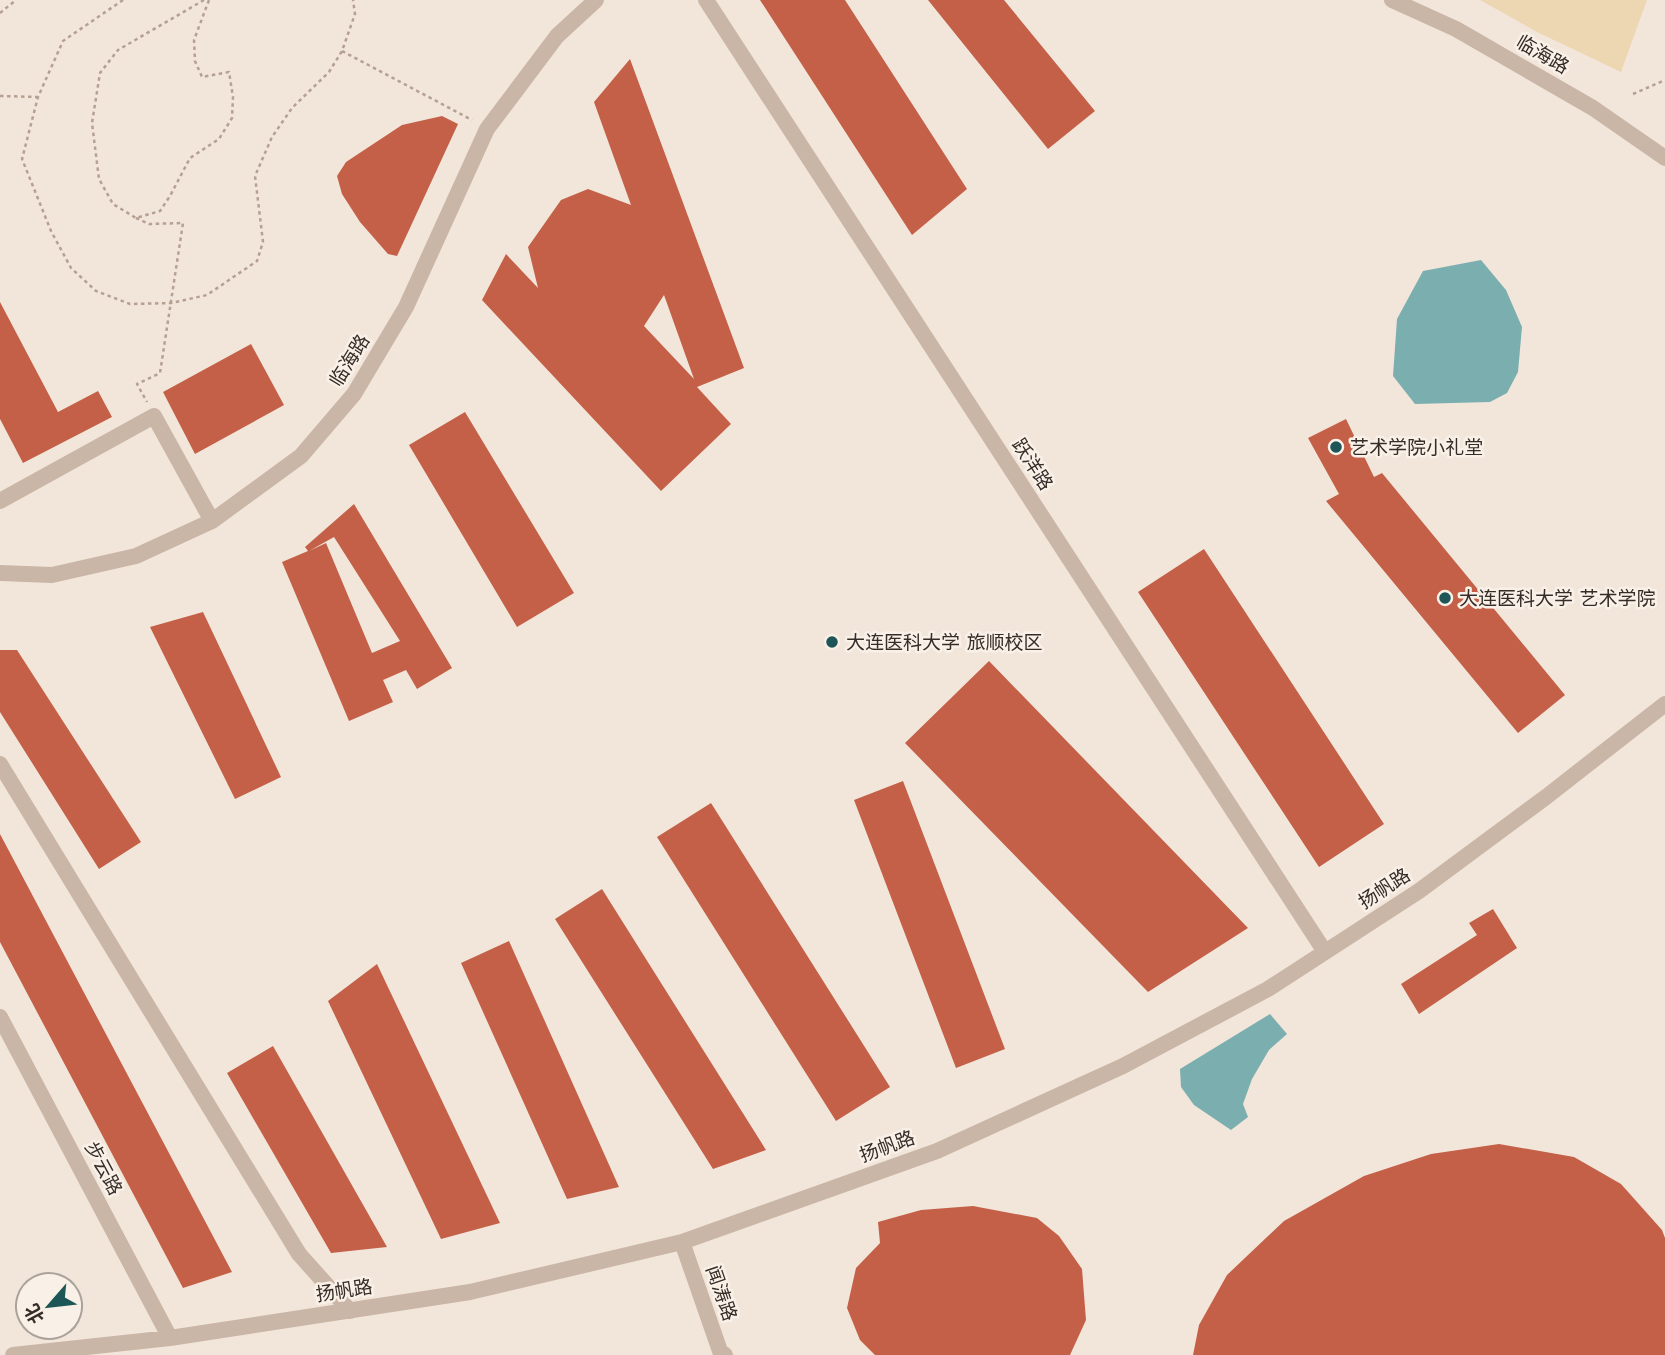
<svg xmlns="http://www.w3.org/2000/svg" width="1665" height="1355" viewBox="0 0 1665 1355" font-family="'Work Sans','Noto Sans SC',sans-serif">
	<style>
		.sand { fill: #edd7b2 }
		.water { fill: #7baeae }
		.building { fill: #c46047; fill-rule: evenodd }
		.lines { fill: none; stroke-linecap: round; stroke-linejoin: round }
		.path { stroke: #b5a092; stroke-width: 2.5; stroke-dasharray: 3.5 3.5; stroke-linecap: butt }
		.street { stroke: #cab6a7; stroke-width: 16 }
		.poi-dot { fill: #1e5657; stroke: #f9f1e8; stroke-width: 2.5 }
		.labels { text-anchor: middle; stroke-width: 5; stroke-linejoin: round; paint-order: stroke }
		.street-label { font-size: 19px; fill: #362c28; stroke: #f9f1e8 }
		.poi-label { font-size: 19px; fill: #362c28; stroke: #f9f1e8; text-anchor: start }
	</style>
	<rect width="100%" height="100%" fill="#f2e6db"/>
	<!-- sand -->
	<path class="sand" d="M1480,0H1647L1621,72L1537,32Z"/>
	<!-- water -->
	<path class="water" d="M1481,260L1506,290L1522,327L1518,372L1507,393L1490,402L1415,404L1393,376L1397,319L1423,271Z
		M1270,1014L1287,1034L1269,1050L1252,1079L1243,1104L1248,1117L1231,1130L1194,1105L1181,1087L1180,1069Z"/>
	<!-- building -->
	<path class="building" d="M760,0H845L967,189L912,235Z
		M928,0H1004L1095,111L1048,149Z
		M630,59L744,368L697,387L731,424L661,491L482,300L506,254L538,288L528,247L561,200L588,189L631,205L594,102ZM664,295L694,379L644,326Z
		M442,116L458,124L397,256L388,254L360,222L342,194L337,176L346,162L402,125Z
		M0,302L58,412L98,391L112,417L23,463L0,419Z
		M251,344L284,405L195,454L163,392Z
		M465,412L574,593L517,627L409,445Z
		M1346,419L1374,477L1382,473L1565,695L1518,733L1326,501L1339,494L1308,438Z
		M354,504L452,668L417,689L406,670L383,680L393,702L349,721L282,562L308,551L305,547ZM334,537L400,641L372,653L326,543L309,551Z
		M1204,549L1384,824L1319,867L1138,592Z
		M203,612L281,777L235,799L150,627Z
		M0,650H17L141,842L99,869L0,712Z
		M989,661L1248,928L1148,992L905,743Z
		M903,781L1005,1049L956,1068L854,800Z
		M711,803L890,1087L836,1121L657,837Z
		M0,834L232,1272L183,1288L0,942Z
		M602,889L766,1150L713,1169L555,919Z
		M1493,909L1517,948L1419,1014L1401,984L1477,935L1469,923Z
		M509,941L619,1187L567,1199L461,963Z
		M377,964L500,1223L441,1239L328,1001Z
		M273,1046L387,1247L331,1253L227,1073Z
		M1499,1144L1574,1157L1621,1184L1662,1230L1665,1238V1355H1193L1199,1325L1227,1275L1284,1221L1364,1176L1431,1154Z
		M973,1206L1037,1218L1059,1236L1082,1269L1086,1320L1070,1355H875L860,1340L847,1308L856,1268L880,1243L878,1222L921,1210Z"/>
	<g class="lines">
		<!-- path -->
		<path class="path" d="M123,0L63,41L38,97L22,159L51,231L71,268L96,291L130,304L171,303L207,295L257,261L263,242L255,176L272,137L292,108L329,72L342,51L355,14L353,0
			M204,0L118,50L100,73L92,123L99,179L113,204L136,218L160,211L170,196L190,158L219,139L232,118L233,97L229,72L202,77L195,61L194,40L209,0
			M0,13L16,0
			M342,51L472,120
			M1633,94L1665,80
			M0,96L38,97
			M136,218L149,224L183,223L160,373L137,384L147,402"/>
		<!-- street -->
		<path class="street" d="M706,0L1325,952
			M1392,0L1456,29L1593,108L1665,158
			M0,501L154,416L212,521
			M0,573L52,575L136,556L212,521L301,456L354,394L406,307L487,129L557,36L596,0
			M0,764L299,1254L350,1311
			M0,1017L170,1338
			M682,1242L720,1351L725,1355
			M13,1355L170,1338L470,1292L682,1242L937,1151L1123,1066L1268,989L1419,891L1546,797L1665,704"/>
	</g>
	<!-- markers -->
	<g class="poi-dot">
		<circle cx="1336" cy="447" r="7"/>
		<circle cx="1445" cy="598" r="7"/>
		<circle cx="832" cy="642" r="7"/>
	</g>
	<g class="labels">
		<!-- street labels -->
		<g class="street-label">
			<text transform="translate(1543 54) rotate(30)" y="7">临海路</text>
			<text transform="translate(349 360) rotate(-58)" y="7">临海路</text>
			<text transform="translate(1033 464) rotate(57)" y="7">跃洋路</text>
			<text transform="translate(1384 888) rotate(-33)" y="7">扬帆路</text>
			<text transform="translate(887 1146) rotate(-20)" y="7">扬帆路</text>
			<text transform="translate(104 1168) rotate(62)" y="7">步云路</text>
			<text transform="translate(344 1290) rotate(-9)" y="7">扬帆路</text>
			<text transform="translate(722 1293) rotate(71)" y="7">闻涛路</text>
		</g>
		<!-- poi labels -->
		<g class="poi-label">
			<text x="1350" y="454">艺术学院小礼堂</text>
			<text x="1459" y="605">大连医科大学 艺术学院</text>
			<text x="846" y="649">大连医科大学 旅顺校区</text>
		</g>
	</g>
	<!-- north arrow -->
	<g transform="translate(49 1306) rotate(242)"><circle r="33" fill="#f9f1e8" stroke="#aba29b" stroke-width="2"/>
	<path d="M0-5L12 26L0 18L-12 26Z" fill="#1e5657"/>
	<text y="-10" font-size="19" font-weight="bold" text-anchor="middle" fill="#362c28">北</text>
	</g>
</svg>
